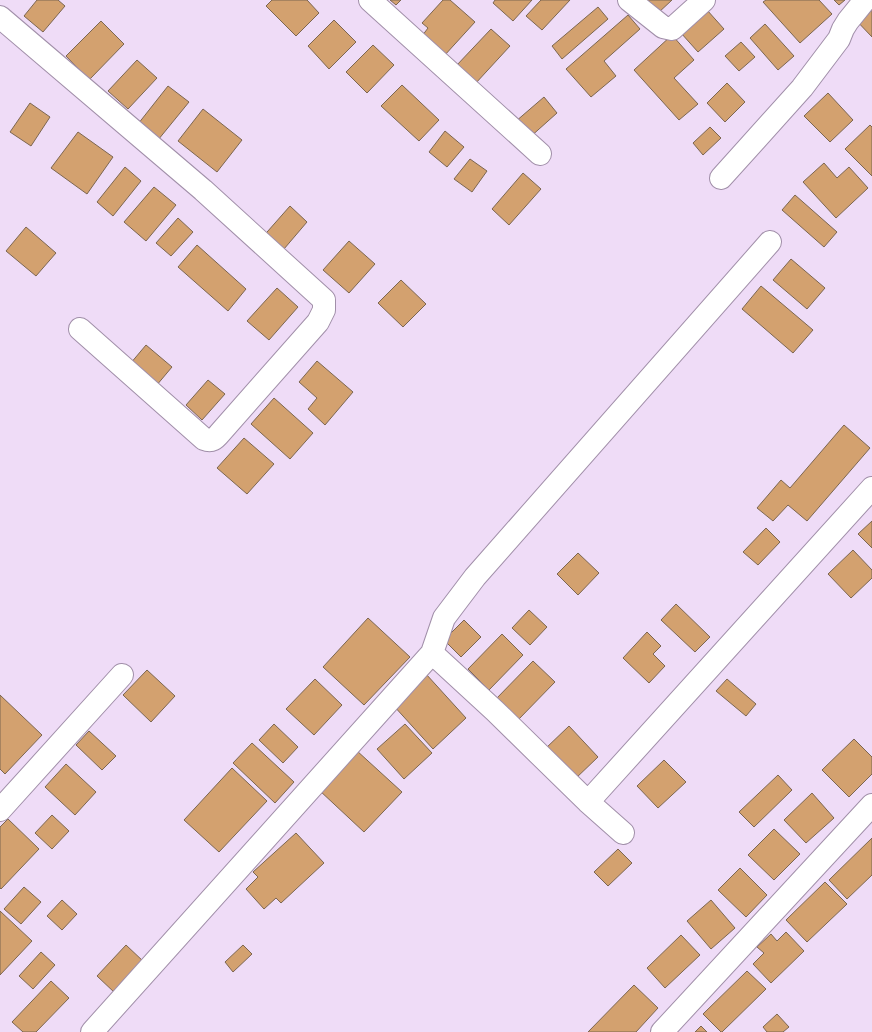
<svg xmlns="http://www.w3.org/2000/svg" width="872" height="1032" viewBox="0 0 872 1032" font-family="'Asap Condensed',sans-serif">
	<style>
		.building { fill: #d3a16f; stroke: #7c6651 }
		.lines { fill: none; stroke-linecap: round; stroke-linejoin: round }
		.street-casing { stroke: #a18fa9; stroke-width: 24 }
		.street { stroke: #fff; stroke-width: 22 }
	</style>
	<rect width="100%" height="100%" fill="#efdcf7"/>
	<!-- building -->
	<path class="building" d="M37,0H58L65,6L43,32L24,16Z
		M272,0H307L319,13L296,36L266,6Z
		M390,0H401L396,5Z
		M443,0H450L475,22L444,56L422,36L428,28L422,23Z
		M495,0H532L513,21L493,3Z
		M541,0H570L542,30L526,16Z
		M644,0H672L657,14Z
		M766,0H819L832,14L800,43L763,2Z
		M834,0H845L839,5Z
		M872,0V37L853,17Z
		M598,7L608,19L562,59L552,46Z
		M707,10L724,29L698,52L681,33Z
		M628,15L640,29L604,61L616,76L591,97L566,69Z
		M334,20L356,42L329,69L308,46Z
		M101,21L124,44L89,80L66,56Z
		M765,24L794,56L778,70L750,38Z
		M491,29L510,46L475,84L456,66Z
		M672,35L694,60L674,78L698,104L679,120L634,70Z
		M741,42L755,57L739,71L725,56Z
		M373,45L394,65L367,93L346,72Z
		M137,60L157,78L128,109L108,91Z
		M727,83L745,102L725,122L707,103Z
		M402,85L439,120L419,141L381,106Z
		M168,86L189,102L158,140L138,124Z
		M828,93L853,120L830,142L804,116Z
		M544,97L557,113L529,138L515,122Z
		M30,103L50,117L31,146L10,132Z
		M203,109L242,140L217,172L178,141Z
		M870,125L872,127V176L845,149Z
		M710,127L721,138L703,155L693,143Z
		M445,131L464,147L447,167L429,152Z
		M78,132L113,157L87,194L51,168Z
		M470,159L487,171L472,192L454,179Z
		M824,163L837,178L849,167L868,188L836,218L803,182Z
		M125,167L141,181L113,216L97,202Z
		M523,173L541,189L509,225L492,209Z
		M154,187L176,205L146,241L124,222Z
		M795,195L837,232L824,247L782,210Z
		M290,206L307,222L278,256L260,240Z
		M178,218L193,232L171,256L156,243Z
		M26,227L56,253L36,276L6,251Z
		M349,241L375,264L349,293L323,270Z
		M197,245L246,289L228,311L178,267Z
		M791,259L825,288L807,309L773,280Z
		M401,280L426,304L403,327L378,303Z
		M761,286L813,330L793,353L742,309Z
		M277,288L298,307L269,340L247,321Z
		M146,345L172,367L156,386L130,364Z
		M317,361L353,392L325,425L308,409L317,398L299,382Z
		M208,380L225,394L202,420L186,405Z
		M274,398L313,433L290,459L251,424Z
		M844,425L870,448L807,521L788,505L773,521L757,508L781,480L790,488Z
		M244,438L274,464L247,494L217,468Z
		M872,521V548L858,534Z
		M766,528L780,542L758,565L743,552Z
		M853,550L872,570V578L851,598L828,574Z
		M578,553L599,573L578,595L557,574Z
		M676,604L710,637L695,652L661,620Z
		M529,610L547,627L530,645L512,628Z
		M368,618L410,657L364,705L323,667Z
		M464,620L481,637L461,657L444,640Z
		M647,632L661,646L653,654L665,666L649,683L623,658Z
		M502,634L523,655L489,690L468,669Z
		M533,661L555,682L517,721L495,700Z
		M147,670L175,696L151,722L123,695Z
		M426,674L466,718L433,749L393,705Z
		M315,679L342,705L314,735L286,709Z
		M727,679L756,704L746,716L716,691Z
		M0,695L42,735L5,774L0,769Z
		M274,724L298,747L283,763L259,740Z
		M405,724L432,753L404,779L377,749Z
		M569,726L598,757L574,780L545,749Z
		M89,731L116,756L102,770L76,745Z
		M854,739L872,757V774L849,797L822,770Z
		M252,743L294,782L275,803L233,763Z
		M356,750L402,792L364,832L319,790Z
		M664,760L686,782L658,808L637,786Z
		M66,764L96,792L75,815L45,787Z
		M232,768L267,801L219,852L184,820Z
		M778,775L792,790L754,827L739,812Z
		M812,793L834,818L806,843L784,820Z
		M52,815L69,831L52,849L35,833Z
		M8,819L39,849L1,889L0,888V827Z
		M774,829L800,854L774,880L748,855Z
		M296,833L324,863L281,903L276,898L264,909L246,889L258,877L253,872Z
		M872,838V875L847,899L829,880Z
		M618,849L632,863L608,886L594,872Z
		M740,868L767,895L746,917L718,890Z
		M825,882L847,904L807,942L786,920Z
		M24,887L41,902L21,924L4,909Z
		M62,900L77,914L62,930L47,916Z
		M711,900L735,928L711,949L687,921Z
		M0,911L32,941L0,975Z
		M786,932L804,951L771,983L753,964L764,953L757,947L771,934L777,941Z
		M681,935L700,955L665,988L647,968Z
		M126,945L144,962L115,993L97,976Z
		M243,945L252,954L233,972L225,962Z
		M41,952L55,965L33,989L19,976Z
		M747,971L766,989L722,1032H721L703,1014Z
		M51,981L69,998L36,1032H23L12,1022Z
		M634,985L658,1008L636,1032H588Z
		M777,1014L789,1027L783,1032H767L763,1027Z
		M701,1026L707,1032H695Z"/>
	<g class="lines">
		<defs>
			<path id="street" d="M370,0L540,154
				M629,0L663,27L672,29L704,0
				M0,17L203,190L324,300V310L318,322L220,433C215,439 212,442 204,439L80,329
				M721,178L802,88L839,39L843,29L848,21L865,0
				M432,653L495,711L588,802L623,833
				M588,802L872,488
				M0,810L122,675
				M92,1032L432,653L444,618L475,577L770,242
				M662,1032L872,805"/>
		</defs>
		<!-- street casing -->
		<use href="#street" class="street-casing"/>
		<!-- street -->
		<use href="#street" class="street"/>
	</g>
</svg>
